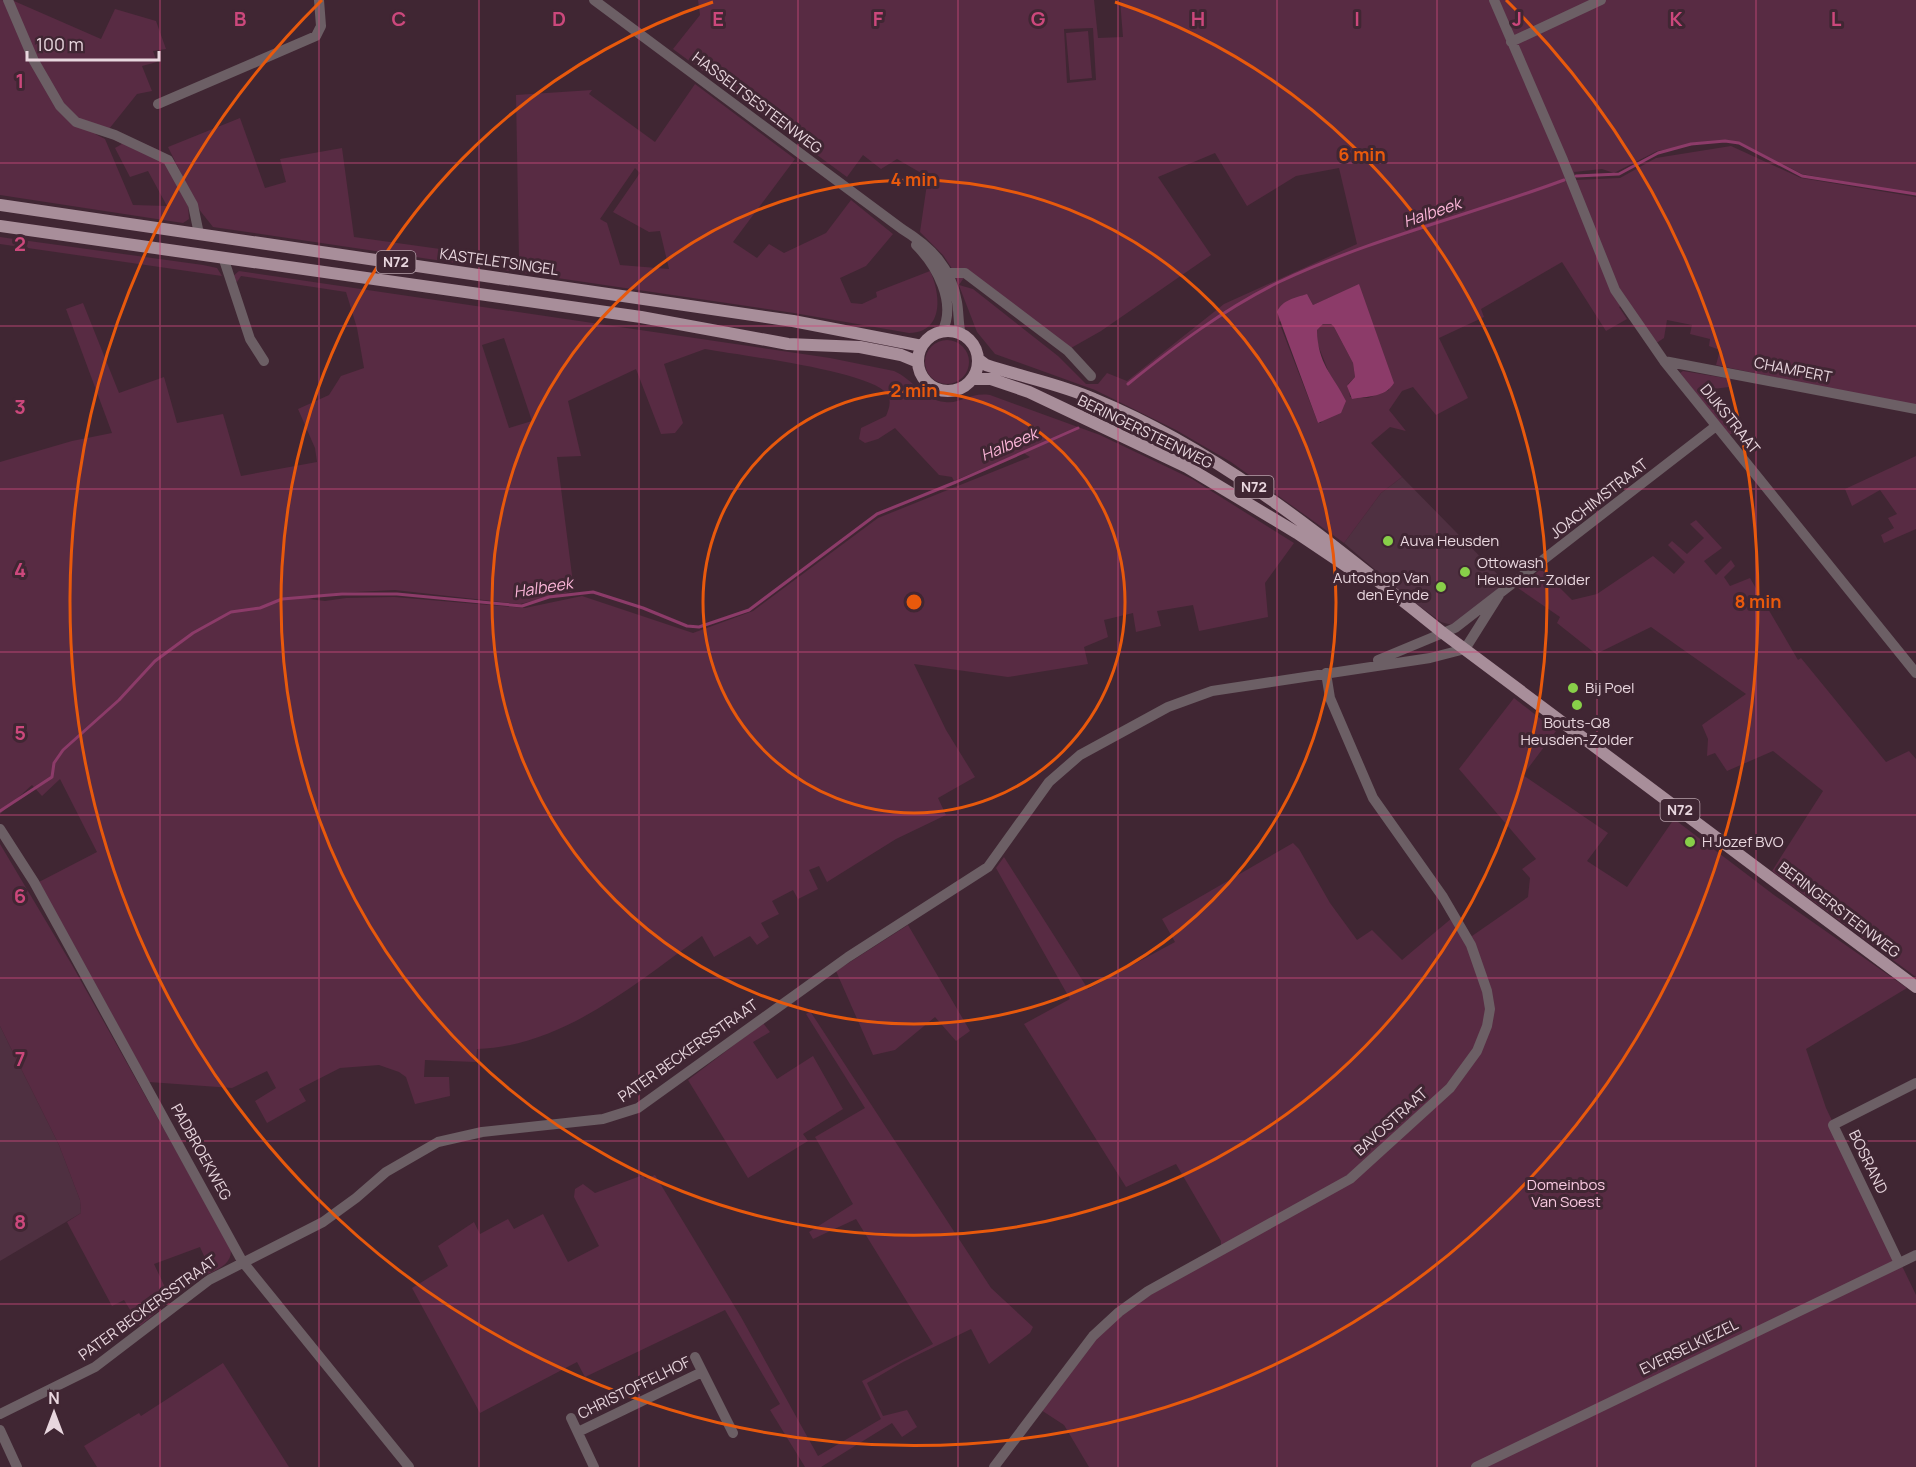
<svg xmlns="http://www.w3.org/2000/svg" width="1916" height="1467" viewBox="0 0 1916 1467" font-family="Manrope,sans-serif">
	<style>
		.built { fill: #4f3041 }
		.green { fill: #582b43; fill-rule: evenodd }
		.water { fill: #8c3b69 }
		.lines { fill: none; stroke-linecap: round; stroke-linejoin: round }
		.stream { stroke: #8c3b69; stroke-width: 3 }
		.minor { stroke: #6c5f65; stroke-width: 10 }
		.major { stroke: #a88e9a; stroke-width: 12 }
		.grid { fill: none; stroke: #cc487c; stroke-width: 1.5; stroke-opacity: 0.55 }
		.ring { fill: none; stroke: #e8590c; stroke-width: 3 }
		.poi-dot { fill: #88cf49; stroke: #402633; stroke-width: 2 }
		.labels { text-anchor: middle; stroke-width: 6; stroke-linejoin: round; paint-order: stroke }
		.shield { fill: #402633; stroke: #b6a1ab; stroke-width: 1.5 }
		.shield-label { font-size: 14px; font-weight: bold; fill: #e8d6de }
		.street-label { font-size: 15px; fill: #e8d6de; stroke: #402633 }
		.poi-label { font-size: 15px; fill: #e8d6de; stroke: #402633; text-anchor: start }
		.park-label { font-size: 15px; fill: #f9cae1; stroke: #402633 }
		.water-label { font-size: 16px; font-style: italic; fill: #fcb6d9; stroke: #402633 }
		.grid-label { font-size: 20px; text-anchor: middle; font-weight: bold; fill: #cc487c; stroke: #402633; stroke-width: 6; stroke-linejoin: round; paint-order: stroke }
		.centre { fill: #e8590c; stroke: #402633; stroke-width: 3 }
		.ring-label { font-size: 18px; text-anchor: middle; font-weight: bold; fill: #e8590c; stroke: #402633; stroke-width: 6; stroke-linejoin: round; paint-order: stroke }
	</style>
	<rect width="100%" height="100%" fill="#402633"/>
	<!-- built -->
	<path class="built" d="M1402,477L1507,584L1452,625L1441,622L1402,593L1344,543L1381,493Z
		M0,1026L59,1145L80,1200L81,1213L0,1261Z"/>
	<!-- green -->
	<path class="green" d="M0,0L14,1L101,39L115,9L156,21L166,49L153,51L157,62L142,66L152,91L137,94L109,129L159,150L188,206L189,219L183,223L0,195ZM95,134L107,136L122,144L115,148L130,177L148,171L167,206L133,205L105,139Z
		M698,0H1094L1098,38L1123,37L1120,0H1916V194L1802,174L1739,142L1724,140L1657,151L1614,173L1602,169L1574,172L1576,180L1620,178L1656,158L1731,146L1801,178L1916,197V407L1716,365L1720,350L1709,346L1710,339L1690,334L1692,325L1667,320L1664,338L1655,344L1628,302L1619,307L1627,319L1606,331L1562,262L1481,309L1484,317L1439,338L1468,398L1436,415L1413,387L1402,391L1389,410L1406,431L1390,427L1371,443L1402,477L1381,493L1344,543L1231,462L1176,430L1095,390L995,354L977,332L953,270L943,255L920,232L928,177L897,159L881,169L863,155L847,177L673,49L700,15ZM1093,28L1096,80L1067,83L1064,29ZM1215,153L1247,206L1296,176L1339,168L1357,244L1224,304L1127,381L1107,373L1098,384H1086L1058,356L973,289L959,285L965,276L1071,348L1101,331L1211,255L1158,177ZM1359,285L1389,390L1368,398L1350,397L1348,384L1355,377L1353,363L1334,327L1331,324H1323L1317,330L1318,345L1333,383L1321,423H1318L1279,322L1308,296L1313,305Z
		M1088,31L1092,78L1070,80L1066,33Z
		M695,84L795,159L733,242L757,258L769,244L784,253L826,233L851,200L893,234L866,266L840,278L851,303L862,304L877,297L876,292L930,271C941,294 944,333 909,333L794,313L213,227L198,208L168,147L240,118L265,188L286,182L280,159L342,148L354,237L519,260L516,95L592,90L589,94L655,142ZM635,168L640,173L613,212L649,232L660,231L669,269L620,265L607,223L600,219Z
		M0,237L203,265L217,268L222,276L0,244Z
		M239,271L830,358L894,371C913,379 923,400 945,402C962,404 969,392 990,395L1100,435L1192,479L1294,543L1265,583L1268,617L1199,631L1193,605L1157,611L1161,626L1136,632L1133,613L1104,620L1108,637L1084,647L1088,664L1008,677L914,664L946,730L975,777L938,798L946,815L896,839L827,882L819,866L809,870L818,889L798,899L793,890L772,901L779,914L761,923L769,937L757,945L750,936L714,957L702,936C634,984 564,1046 477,1049L476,1062L425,1060L424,1077H449L450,1096L415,1104L406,1077L399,1072L379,1065L340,1068L299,1089L306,1101L267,1123L255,1101L276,1088L267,1071L232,1088L149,1082L39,882L97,852L60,779L42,796L32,785L0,814V462L72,441L112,433L66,309L83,303L119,393L164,377L177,423L223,414L241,476L317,462L315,448L298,409L329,395L341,376L364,368L357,328L346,292L241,276L237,282L232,277ZM504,338L532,421L509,428L482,345ZM705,349C737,355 871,371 887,394C892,401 889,409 886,416L861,428L859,439L865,443L878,439L895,428L939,475L952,477L954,481L1022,452L1030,457L878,518L753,611L693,633L582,596L525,608L394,597L346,598L325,601L309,599L336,593L395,590L520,604L574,591L557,457L581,456L568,401L636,369L661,434L675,433L683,423L664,364Z
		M925 362a22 22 0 1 1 44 0a22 22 0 1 1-44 0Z
		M1683,371L1731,379L1729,387L1713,389C1709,406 1722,421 1733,433L1729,435L1680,373Z
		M1916,456V529L1884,543L1881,535L1894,528L1888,518L1897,514L1880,490L1852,506L1845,489Z
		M1696,520L1722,548L1704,561L1716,575L1731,560L1735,566L1724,577L1730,586L1750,578L1798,660L1801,658L1886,762L1909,751L1916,759V977L1772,871L1823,791L1773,751L1727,771L1715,753L1707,756L1708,739L1702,725L1746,694L1651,627L1596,654L1557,623L1560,617L1518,588L1541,569L1572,600L1597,594L1653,556L1674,574L1685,562L1668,545L1672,541L1687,554L1704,538L1690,524Z
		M1514,698L1556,731L1523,775L1608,833L1587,861L1627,887L1674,819L1774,895L1907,988L1806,1049L1826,1108L1916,1295V1467H1089L1064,1425L1041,1410L1094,1338L1137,1303L1221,1253V1241L1176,1164L1126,1187L1024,1024L1070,999L996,868L1004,857L1088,989L1175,942L1162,919L1293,843L1299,849L1330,903L1357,940L1372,930L1402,960L1452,918L1472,936L1528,897L1530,878L1522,869L1536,859L1459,769Z
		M0,844L72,965L231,1249C232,1265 218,1269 206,1275L209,1267L200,1247L154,1264L171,1300L140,1326L124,1300L112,1306L67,1222L81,1213L80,1200L59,1145L0,1026Z
		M908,925L970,1031L956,1041L935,1017L895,1050L873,1055L836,971Z
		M810,1011L991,1288L1033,1327L1030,1333L989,1364L971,1329L903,1362L867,1383L883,1416L907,1410L917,1427L902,1437L892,1423L821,1467H805L770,1410L780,1404L725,1310L585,1377L577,1362L480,1413L412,1288L448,1266L438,1246L474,1222L480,1234L508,1219L514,1229L543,1214L568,1262L599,1246L574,1197L575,1189L583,1184L595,1193L643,1175L645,1179L655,1175L741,1317L818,1456L881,1419L862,1381L933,1344L856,1219L813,1239L809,1232L853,1204L815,1137L865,1108L806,1014Z
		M763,1023L770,1032L753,1042L777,1079L813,1056L843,1109L803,1134L808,1141L748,1178L688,1080Z
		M223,1363L289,1467H97L84,1446L139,1413L141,1416Z"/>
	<!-- water -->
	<path class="water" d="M1359,284L1394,383C1385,398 1367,396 1352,399L1347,386L1355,377L1353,363L1334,327L1331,324H1323L1317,330C1318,365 1332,373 1346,401L1341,413L1318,423L1277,312C1282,300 1295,298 1307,294L1313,305Z"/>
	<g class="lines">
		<!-- stream -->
		<path class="stream" d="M1576,176L1619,174L1658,153L1691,144L1725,141L1739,143L1802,176L1916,194
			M1128,384C1175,346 1224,309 1279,282C1370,239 1470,215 1564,180
			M0,811L52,777L54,763L63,750L119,700L155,661L193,633L231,612L260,608L282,599L342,594H397L522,606L549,597L593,592L643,608L687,626L699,627L749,610L877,514L956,482L1078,428"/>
		<!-- minor -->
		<path class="minor" d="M8,0L34,61L60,106L76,122L115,135L168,160L193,205L199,234
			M594,0L902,229C931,247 951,267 957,302C959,313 958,324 961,335
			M1494,0L1563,160L1615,290L1664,361L1916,673
			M1511,42L1601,0
			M158,104L316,36L321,26L319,0
			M916,245C937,266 957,303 942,332
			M223,257L250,339L264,361
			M948,273H965L1068,351L1091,376
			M1664,361L1916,409
			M1378,660L1455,628L1716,426
			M0,829L34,882L242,1261L409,1467
			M1899,1263L1833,1125L1916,1083
			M695,1357L733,1433
			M0,1414L95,1367L209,1280L323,1222L356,1198L386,1172L438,1142L482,1132L603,1119L638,1108L848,957L988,867L1049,782L1080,755L1168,707L1212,691L1430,658L1465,649L1499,595
			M571,1418L594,1467
			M0,1430L17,1467
			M578,1432L702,1372
			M994,1467L1093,1336L1119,1312L1148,1291L1350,1179L1450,1088L1477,1051L1487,1026L1490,1009L1487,991L1471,945L1443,897L1373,798L1330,698L1326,673
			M1476,1467L1916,1255"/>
		<!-- major -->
		<path class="major" d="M0,205L793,321L922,346
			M0,226L641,317L788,344L860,347L901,355L918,362
			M918 361a30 30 0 1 1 60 0a30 30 0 1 1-60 0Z
			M978,359L986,365C1022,377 1060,384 1094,399C1225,453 1334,546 1443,633L1916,987
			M972,379H991L1029,392L1187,467L1297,533L1364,578"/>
	</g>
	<!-- grid -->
	<path class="grid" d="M160,0V1467M319,0V1467M479,0V1467M639,0V1467M798,0V1467M958,0V1467M1118,0V1467M1277,0V1467M1437,0V1467M1597,0V1467M1756,0V1467M0,163H1916M0,326H1916M0,489H1916M0,652H1916M0,815H1916M0,978H1916M0,1141H1916M0,1304H1916"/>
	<!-- distance rings -->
	<g class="ring">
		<circle cx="914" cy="602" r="211"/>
		<circle cx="914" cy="602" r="422"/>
		<path d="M1115 2A633 633 0 1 1 713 2"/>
		<path d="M1506 0A844 844 0 1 1 322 0"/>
	</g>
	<!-- markers -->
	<g class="poi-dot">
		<circle cx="1388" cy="541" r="6"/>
		<circle cx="1465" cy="572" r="6"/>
		<circle cx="1441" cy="587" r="6"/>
		<circle cx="1573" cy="688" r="6"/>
		<circle cx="1577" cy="705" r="6"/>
		<circle cx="1690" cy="842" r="6"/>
	</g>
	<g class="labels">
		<!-- shield labels -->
		<g class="shield">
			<rect x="376.5" y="251" width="39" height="22" rx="4.5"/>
			<rect x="1234.5" y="476" width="39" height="22" rx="4.5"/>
			<rect x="1660.5" y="799" width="39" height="22" rx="4.5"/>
		</g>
		<g class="shield-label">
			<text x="396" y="267">N72</text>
			<text x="1254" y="492">N72</text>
			<text x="1680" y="815">N72</text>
		</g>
		<!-- street labels -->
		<g class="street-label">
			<text transform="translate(757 103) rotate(37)" y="5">HASSELTSESTEENWEG</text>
			<text transform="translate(499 262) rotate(8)" y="5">KASTELETSINGEL</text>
			<text transform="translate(1793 370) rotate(11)" y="5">CHAMPERT</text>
			<text transform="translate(1730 419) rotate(51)" y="5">DIJKSTRAAT</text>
			<text transform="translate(1145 432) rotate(26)" y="5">BERINGERSTEENWEG</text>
			<text transform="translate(1599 499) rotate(-38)" y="5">JOACHIMSTRAAT</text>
			<text transform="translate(1839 910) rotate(37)" y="5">BERINGERSTEENWEG</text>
			<text transform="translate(688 1051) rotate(-35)" y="5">PATER BECKERSSTRAAT</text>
			<text transform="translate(1391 1122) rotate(-42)" y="5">BAVOSTRAAT</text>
			<text transform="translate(201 1152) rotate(61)" y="5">PADBROEKWEG</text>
			<text transform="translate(1868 1162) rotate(64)" y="5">BOSRAND</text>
			<text transform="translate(148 1308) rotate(-36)" y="5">PATER BECKERSSTRAAT</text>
			<text transform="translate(1689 1347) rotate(-26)" y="5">EVERSELKIEZEL</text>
			<text transform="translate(634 1388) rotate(-26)" y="5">CHRISTOFFELHOF</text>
		</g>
		<!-- poi labels -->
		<g class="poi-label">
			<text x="1400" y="546">Auva Heusden</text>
			<text x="1477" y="568">Ottowash<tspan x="1477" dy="17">Heusden-Zolder</tspan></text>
			<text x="1429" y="583" text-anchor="end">Autoshop Van<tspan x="1429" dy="17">den Eynde</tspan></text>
			<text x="1585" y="693">Bij Poel</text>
			<text x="1577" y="728" text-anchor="middle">Bouts-Q8<tspan x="1577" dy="17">Heusden-Zolder</tspan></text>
			<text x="1702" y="847">H Jozef BVO</text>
		</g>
		<!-- park labels -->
		<g class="park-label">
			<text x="1566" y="1190">Domeinbos<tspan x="1566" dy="17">Van Soest</tspan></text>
		</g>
		<!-- water labels -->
		<g class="water-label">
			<text transform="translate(1432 212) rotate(-19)" y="6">Halbeek</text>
			<text transform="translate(1009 444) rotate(-23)" y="6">Halbeek</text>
			<text transform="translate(543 587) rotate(-9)" y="6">Halbeek</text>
		</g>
	</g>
	<g class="grid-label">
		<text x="240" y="26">B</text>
		<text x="399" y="26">C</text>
		<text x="559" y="26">D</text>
		<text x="718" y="26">E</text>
		<text x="878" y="26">F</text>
		<text x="1038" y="26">G</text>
		<text x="1198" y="26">H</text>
		<text x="1357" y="26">I</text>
		<text x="1517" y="26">J</text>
		<text x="1676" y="26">K</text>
		<text x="1836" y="26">L</text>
		<text x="20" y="88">1</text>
		<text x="20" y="251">2</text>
		<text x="20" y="414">3</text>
		<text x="20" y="577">4</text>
		<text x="20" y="740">5</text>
		<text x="20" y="903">6</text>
		<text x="20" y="1066">7</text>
		<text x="20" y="1229">8</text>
	</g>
	<circle cx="914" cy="602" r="9" class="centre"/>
	<g class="ring-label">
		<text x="1362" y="161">6 min</text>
		<text x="914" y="186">4 min</text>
		<text x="914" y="397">2 min</text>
		<text x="1758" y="608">8 min</text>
	</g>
	<!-- north arrow -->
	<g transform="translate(54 1413)" stroke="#402633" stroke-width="4.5" paint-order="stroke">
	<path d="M0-4.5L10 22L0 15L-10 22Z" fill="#e8d6de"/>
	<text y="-9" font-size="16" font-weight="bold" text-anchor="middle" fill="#e8d6de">N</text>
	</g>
	<!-- scale -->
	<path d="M27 51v9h132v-9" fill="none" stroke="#e8d6de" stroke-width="3"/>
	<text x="36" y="51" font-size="18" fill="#e8d6de" stroke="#402633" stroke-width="4.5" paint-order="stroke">100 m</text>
</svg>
